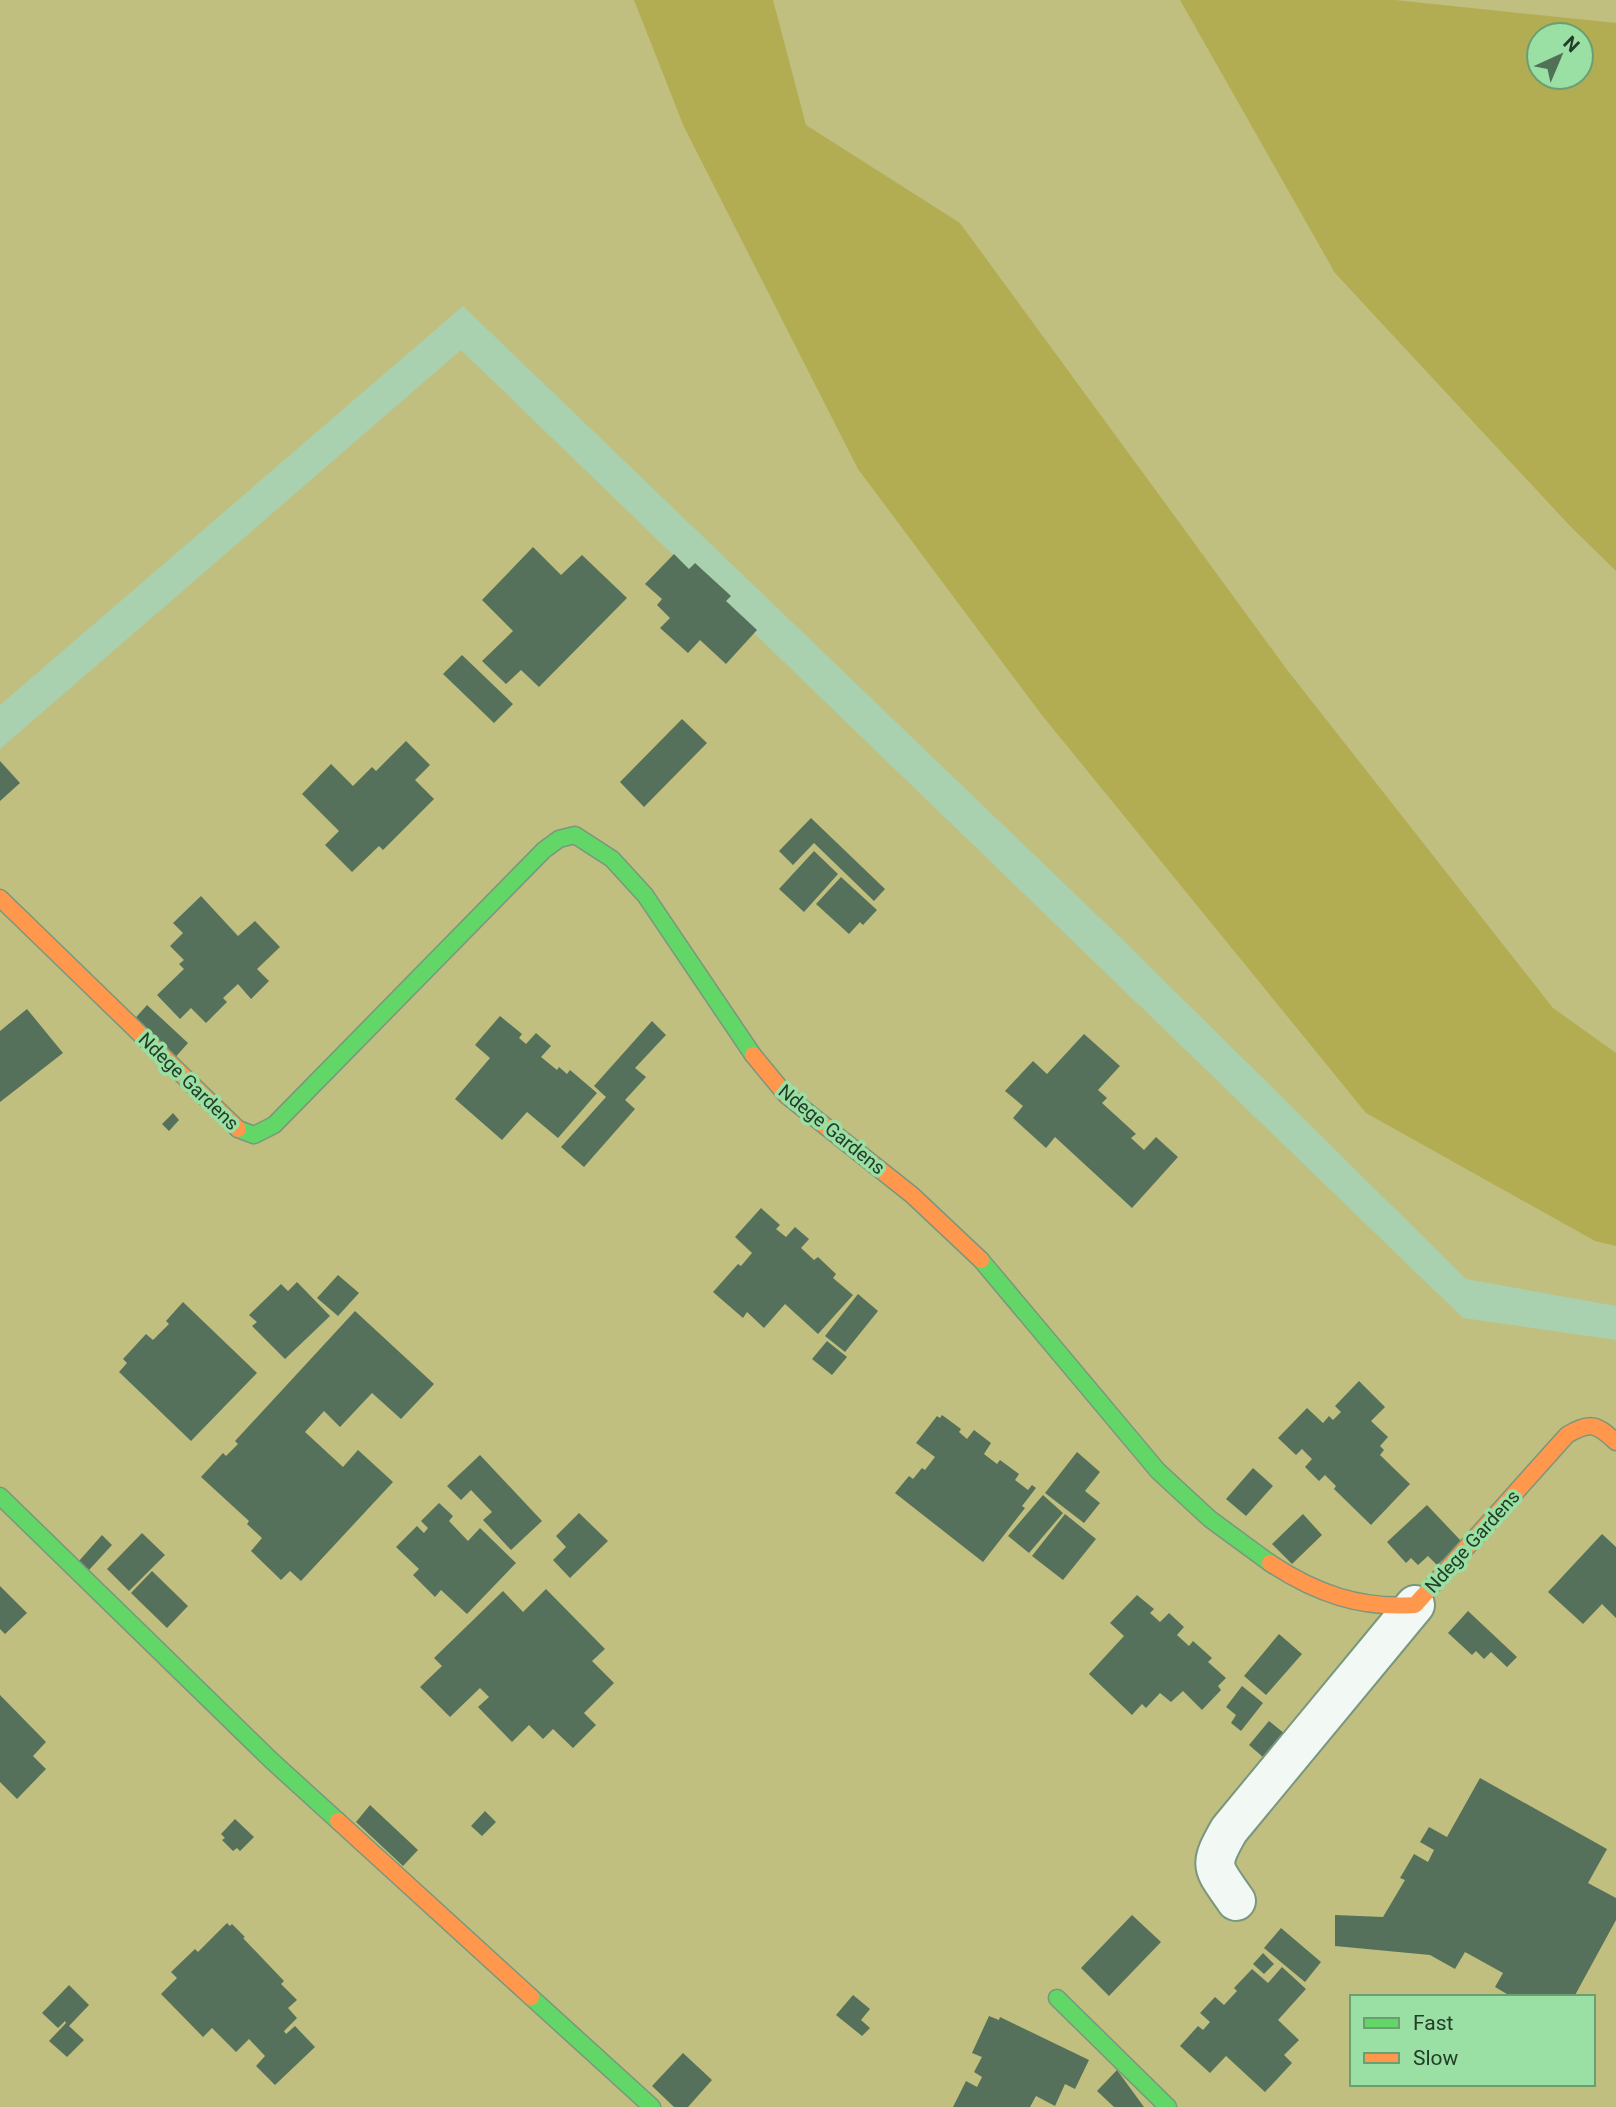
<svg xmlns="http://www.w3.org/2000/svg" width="1616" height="2107" viewBox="0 0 1616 2107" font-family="Roboto,sans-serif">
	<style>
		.green { fill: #c0bf7f; fill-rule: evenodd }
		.forest { fill: #b2ad52; fill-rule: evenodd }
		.building { fill: #55715b }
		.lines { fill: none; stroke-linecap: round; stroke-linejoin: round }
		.street-casing { stroke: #79977e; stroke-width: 42 }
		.fast-casing { stroke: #79977e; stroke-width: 19 }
		.slow-casing { stroke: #79977e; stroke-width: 19 }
		.street { stroke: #f2f8f3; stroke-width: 38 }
		.fast { stroke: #63d668; stroke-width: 16 }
		.slow { stroke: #ff974d; stroke-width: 16 }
		.labels { text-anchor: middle; stroke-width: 7; stroke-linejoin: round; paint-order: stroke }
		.street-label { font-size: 19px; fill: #223e27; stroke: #9adfa4 }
	</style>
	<rect width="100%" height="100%" fill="#a9d0af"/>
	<!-- green -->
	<path class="green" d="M0,0H1616V1306L1466,1279L1125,942L463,306L0,705ZM1539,35H1581V77H1539Z
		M461,350L1463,1318L1616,1340V2107H0V749ZM1352,1997H1593V2084H1352Z"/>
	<!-- forest -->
	<path class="forest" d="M634,0H773L806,125L960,223L1288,671L1553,1008L1616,1053V1246L1595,1241L1366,1113L1041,714L858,469L684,127Z
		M1180,0H1395L1616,23V571L1569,525L1335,273ZM1539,35H1581V77H1539Z"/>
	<!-- building -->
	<path class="building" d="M533,547L561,575L582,555L627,598L539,687L521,670L506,684L482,661L513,631L482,600Z
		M674,554L689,569L695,563L731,596L726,601L757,630L726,664L700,640L688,653L660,628L670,618L657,605L662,599L645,584Z
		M462,655L513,704L494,723L443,674Z
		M682,719L707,743L644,807L620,782Z
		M406,741L430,765L415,780L434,799L383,850L379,846L352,872L325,845L339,831L302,794L331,764L353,786L372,767L376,771Z
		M0,761L20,783L0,801Z
		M811,818L885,889L874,901L814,843L793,865L779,851Z
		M814,851L838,874L804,912L779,889Z
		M841,877L877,910L863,925L860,922L849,934L816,904Z
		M201,896L238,936L255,921L280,947L257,969L269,981L251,999L238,984L223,998L227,1002L206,1023L191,1008L180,1019L157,995L184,969L179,964L184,960L170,946L183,933L173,923Z
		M147,1005L188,1043L172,1061L131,1023Z
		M27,1009L63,1053L0,1102V1031Z
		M500,1016L522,1034L519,1038L526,1044L536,1033L551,1046L541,1057L557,1070L559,1067L567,1074L570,1070L597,1093L558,1138L527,1112L502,1140L455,1099L490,1058L475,1045Z
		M652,1021L666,1035L635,1068L646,1077L625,1100L635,1109L584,1167L561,1147L606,1097L594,1086Z
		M1084,1034L1120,1066L1098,1090L1107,1098L1102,1103L1136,1134L1131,1138L1144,1150L1156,1137L1178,1157L1132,1208L1055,1137L1046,1148L1013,1118L1023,1106L1005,1091L1033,1061L1047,1074Z
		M173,1113L179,1120L169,1131L162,1124Z
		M761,1208L780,1225L776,1229L786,1237L795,1227L809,1239L801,1248L814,1260L818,1257L836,1274L833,1278L853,1295L818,1334L785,1304L764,1328L747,1312L743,1318L713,1292L738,1264L741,1266L752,1253L735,1237Z
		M338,1275L359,1293L338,1316L317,1298Z
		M297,1282L330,1316L285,1359L252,1326L257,1322L249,1315L281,1284L288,1291Z
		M858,1294L878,1311L845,1352L825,1336Z
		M183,1302L257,1373L191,1441L119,1372L127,1363L123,1359L146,1334L153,1340L169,1324L166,1321Z
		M355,1311L434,1384L401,1419L372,1393L340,1427L324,1411L305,1432L343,1467L358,1450L393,1482L301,1581L290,1571L281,1580L251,1551L262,1538L247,1524L249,1521L201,1477L223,1453L226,1456L238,1444L235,1441Z
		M827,1341L847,1357L832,1375L812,1359Z
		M1359,1381L1385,1407L1371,1421L1388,1437L1380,1446L1384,1450L1380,1455L1410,1484L1371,1525L1334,1489L1336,1486L1325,1475L1319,1481L1305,1467L1312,1459L1302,1449L1296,1455L1278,1438L1307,1408L1323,1423L1329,1416L1333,1420L1341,1412L1335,1406Z
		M942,1415L961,1429L959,1432L967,1439L974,1430L991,1443L984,1454L997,1464L1000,1460L1019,1474L1015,1480L1028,1490L1032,1485L1036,1488L1022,1506L1025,1508L983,1562L895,1493L909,1476L913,1479L922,1468L925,1470L935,1457L916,1443L937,1416L940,1418Z
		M1077,1452L1100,1472L1085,1491L1100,1503L1084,1523L1045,1493Z
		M480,1455L542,1521L511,1550L483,1520L492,1512L471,1490L461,1500L447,1486Z
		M1253,1468L1273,1486L1246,1516L1226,1499Z
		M1043,1495L1063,1513L1029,1553L1008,1536Z
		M439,1503L453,1516L449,1521L468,1541L480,1528L516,1563L467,1614L441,1590L435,1597L413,1575L419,1569L396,1547L417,1526L424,1533L428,1528L421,1521Z
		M1427,1505L1462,1542L1437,1565L1428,1556L1418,1565L1411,1558L1406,1563L1387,1542Z
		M579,1513L608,1541L570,1578L553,1560L566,1547L556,1536Z
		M1065,1514L1096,1539L1063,1580L1032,1556Z
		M1303,1514L1322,1535L1292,1564L1272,1544Z
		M142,1533L165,1555L129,1591L107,1569Z
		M1602,1534L1616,1547V1618L1602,1604L1583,1624L1548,1592Z
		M102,1535L112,1545L89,1570L79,1561Z
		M152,1571L188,1606L167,1628L131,1593Z
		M0,1586L27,1613L5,1634L0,1629Z
		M546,1589L605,1649L592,1661L614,1683L584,1713L596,1725L573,1748L553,1729L543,1739L529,1725L512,1742L478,1707L489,1697L480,1688L450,1717L420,1687L442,1666L434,1658L503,1591L523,1612Z
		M1137,1595L1154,1609L1150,1613L1160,1622L1169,1613L1184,1627L1177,1635L1189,1646L1193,1641L1212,1658L1208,1662L1226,1678L1218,1686L1221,1690L1202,1710L1183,1691L1171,1702L1160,1693L1146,1708L1142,1704L1132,1715L1089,1674L1124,1636L1110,1623Z
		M1468,1611L1517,1657L1507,1667L1491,1652L1484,1659L1476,1651L1472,1655L1448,1633Z
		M1279,1634L1302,1654L1266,1695L1244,1676Z
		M1242,1686L1263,1703L1241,1731L1231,1723L1236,1715L1226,1707Z
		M0,1695L46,1742L33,1756L46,1769L17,1799L0,1782Z
		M1269,1721L1285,1734L1264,1758L1249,1745Z
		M1480,1778L1607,1849L1588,1883L1616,1898V1920L1574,1997H1512L1495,1987L1503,1973L1465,1952L1455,1969L1430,1955L1335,1946V1915L1383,1917L1405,1880L1400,1878L1414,1854L1428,1862L1434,1850L1420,1842L1429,1827L1447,1837Z
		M370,1805L418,1850L403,1866L356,1822Z
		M485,1811L496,1822L482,1836L471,1826Z
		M235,1819L254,1837L240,1851L237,1848L233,1851L222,1840L225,1838L221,1834Z
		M1132,1915L1161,1942L1109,1996L1081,1968Z
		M227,1923L230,1926L232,1924L245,1937L243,1938L284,1981L281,1984L297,2000L288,2008L297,2018L284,2031L286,2034L295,2026L315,2047L275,2085L256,2066L265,2056L249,2039L236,2052L212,2028L203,2037L161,1994L177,1978L171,1972L195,1949L198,1952Z
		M1281,1928L1321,1962L1305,1982L1264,1948Z
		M1263,1953L1274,1964L1264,1974L1253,1964Z
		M1282,1967L1306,1989L1278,2020L1299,2040L1284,2055L1292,2063L1265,2092L1226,2056L1210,2073L1180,2046L1198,2026L1203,2030L1210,2022L1200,2013L1215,1997L1224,2005L1237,1991L1234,1988L1252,1969L1268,1983Z
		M69,1985L89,2005L69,2026L84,2040L67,2057L49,2041L66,2023L65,2021L58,2028L42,2013Z
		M853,1995L870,2009L861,2020L870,2028L862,2036L836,2015Z
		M989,2016L999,2020L1000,2017L1089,2060L1075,2089L1065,2084L1055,2106L1036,2096L1030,2107H953L966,2081L977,2087L982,2077L974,2072L982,2057L972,2053Z
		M683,2053L712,2080L688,2107H674L652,2086Z
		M1117,2070L1144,2107H1114L1097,2091Z"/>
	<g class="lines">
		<defs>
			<path id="street" d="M1236,1901C1213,1867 1207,1868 1229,1830L1415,1605"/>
			<path id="fast" d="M238,1129L254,1135L274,1125L544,850L559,839L575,835L612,859L645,895L753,1055
				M981,1260L1158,1471L1210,1519L1270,1563
				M0,1496L272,1761L338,1821
				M531,1997L652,2107
				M1057,1998L1168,2107"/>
			<path id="slow" d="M0,898L238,1129
				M753,1055L786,1095L912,1195L981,1260
				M1270,1563C1315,1593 1360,1609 1415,1605L1567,1435C1590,1421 1597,1424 1616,1442
				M338,1821L531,1997"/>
		</defs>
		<!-- street casing -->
		<use href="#street" class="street-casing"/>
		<!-- fast casing -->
		<use href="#fast" class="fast-casing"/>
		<!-- slow casing -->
		<use href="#slow" class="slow-casing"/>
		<!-- street -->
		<use href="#street" class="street"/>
		<!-- fast -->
		<use href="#fast" class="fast"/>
		<!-- slow -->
		<use href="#slow" class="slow"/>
	</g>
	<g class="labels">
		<!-- street labels -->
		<g class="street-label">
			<text transform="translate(189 1081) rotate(44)" y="7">Ndege Gardens</text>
			<text transform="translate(832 1129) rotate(39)" y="7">Ndege Gardens</text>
			<text transform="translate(1472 1541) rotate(-48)" y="7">Ndege Gardens</text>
		</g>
	</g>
	<!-- legend -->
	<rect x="1350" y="1995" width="245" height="91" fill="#9adfa4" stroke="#6a9f72" stroke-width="2"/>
	<rect x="1364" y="2018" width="35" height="10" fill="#63d668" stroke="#6a9f72" stroke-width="2"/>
	<text x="1413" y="2030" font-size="21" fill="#223e27">Fast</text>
	<rect x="1364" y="2053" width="35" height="10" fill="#ff974d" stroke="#6a9f72" stroke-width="2"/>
	<text x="1413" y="2065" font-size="21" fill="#223e27">Slow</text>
	<!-- north arrow -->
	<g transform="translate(1560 56) rotate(44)"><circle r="33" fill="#9adfa4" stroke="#6a9f72" stroke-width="2"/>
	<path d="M0-5L12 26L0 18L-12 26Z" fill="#517157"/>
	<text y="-10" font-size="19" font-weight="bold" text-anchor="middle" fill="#223e27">N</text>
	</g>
</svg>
